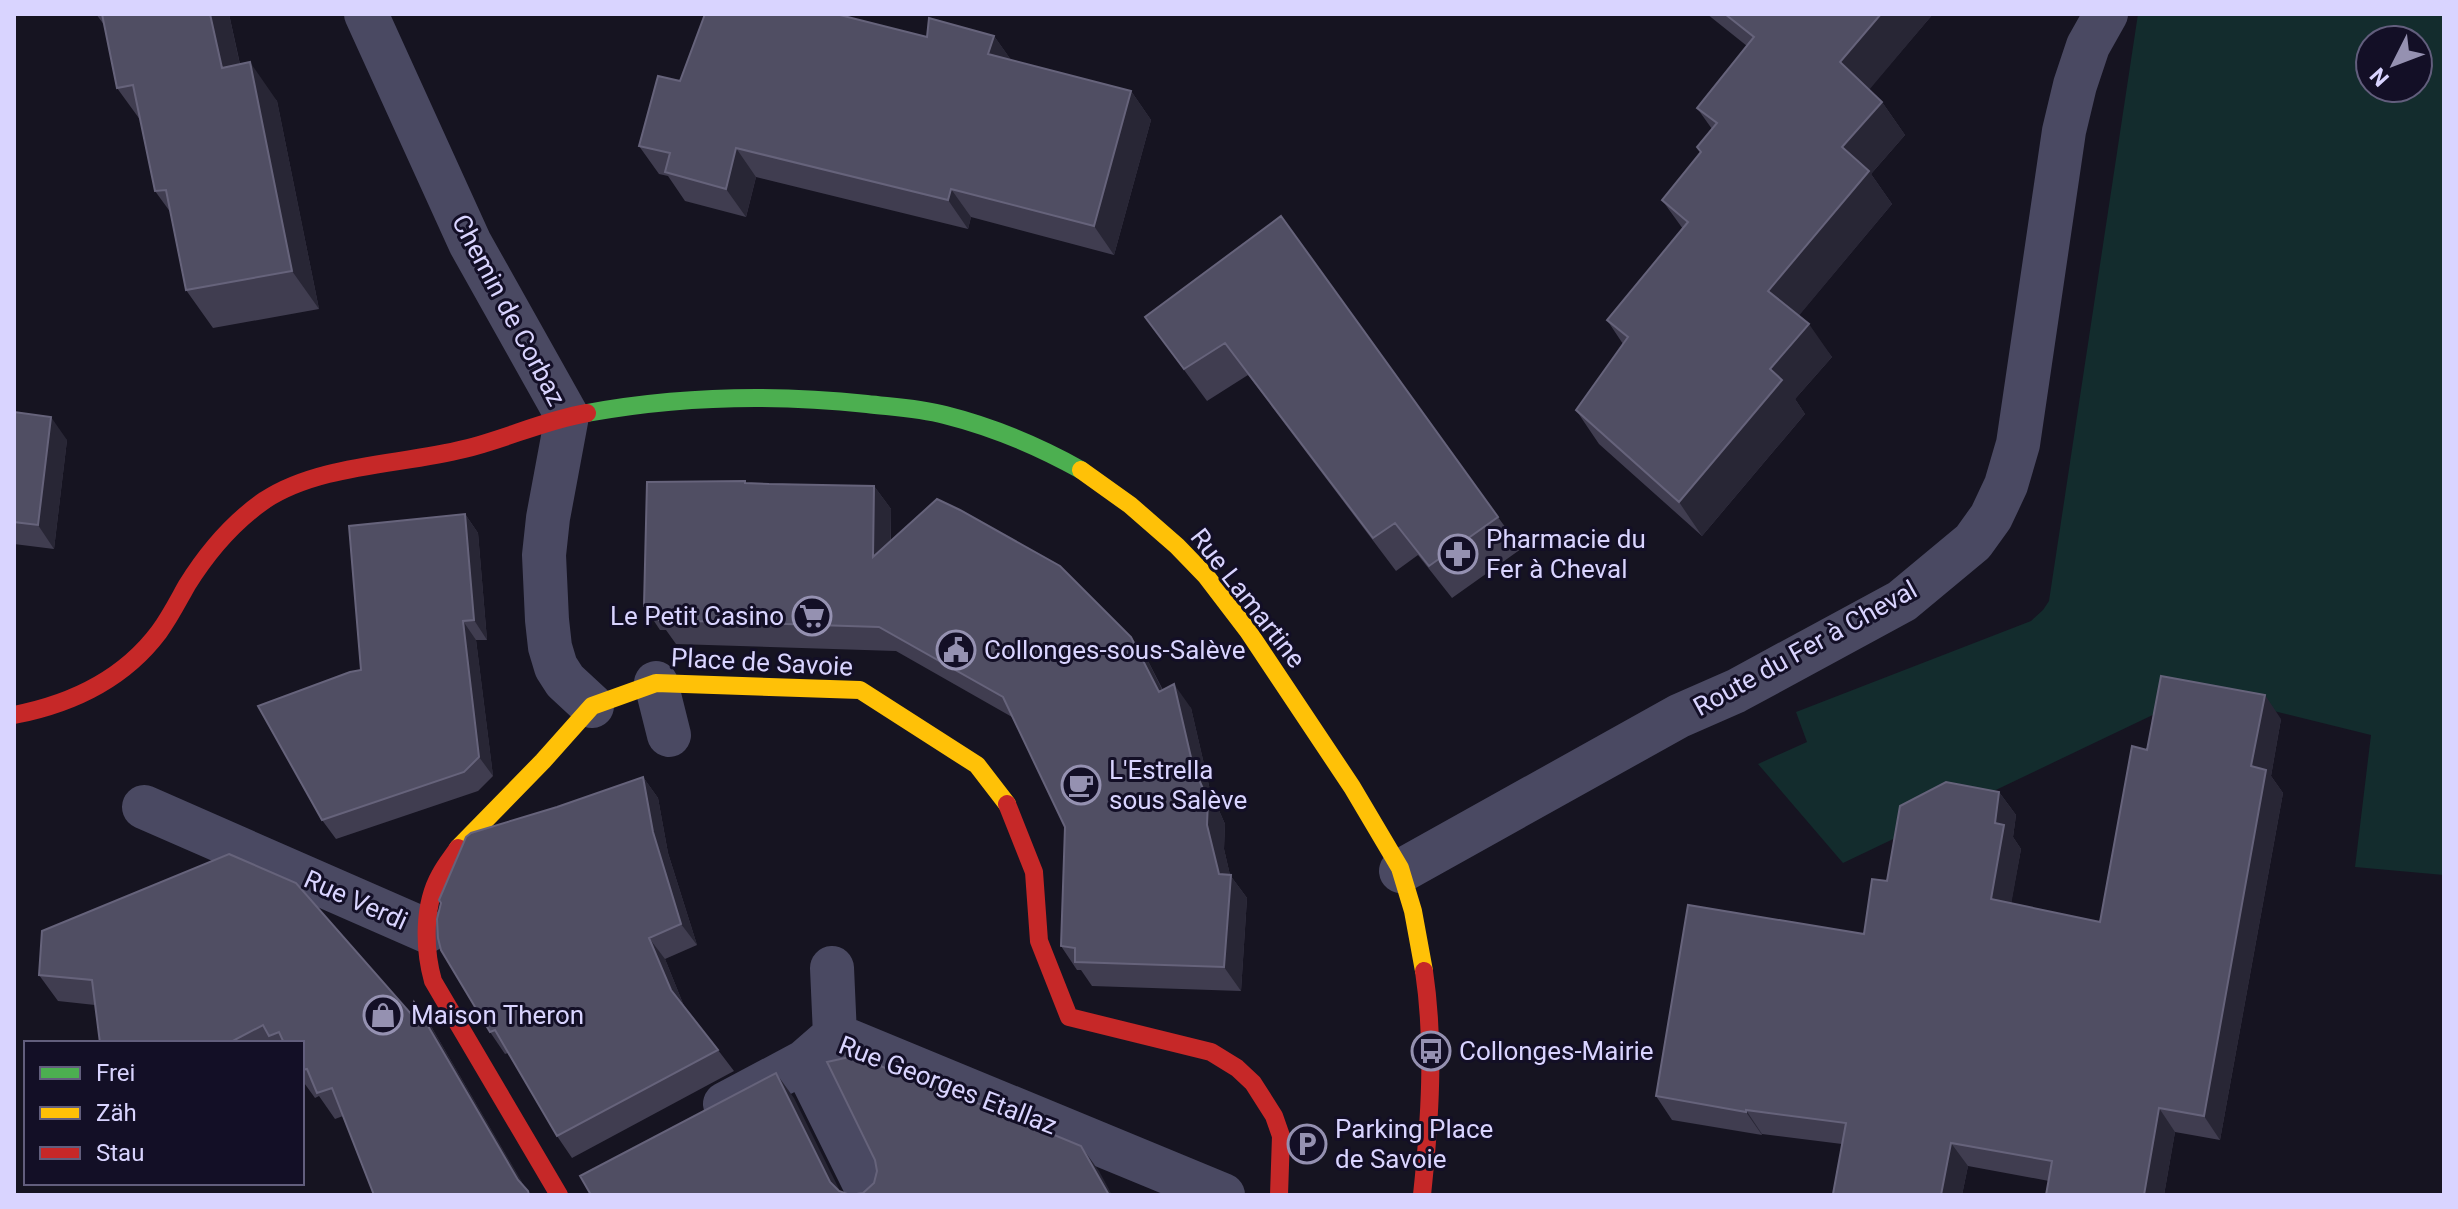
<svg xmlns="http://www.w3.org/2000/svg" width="2458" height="1209" viewBox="0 0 2458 1209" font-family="Roboto,sans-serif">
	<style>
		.green { fill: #132c2d; fill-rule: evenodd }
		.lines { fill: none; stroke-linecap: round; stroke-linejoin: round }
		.street { stroke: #4a4962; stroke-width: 44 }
		.fast { stroke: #4caf50; stroke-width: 18 }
		.slow { stroke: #ffc107; stroke-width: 18 }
		.jam { stroke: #c62828; stroke-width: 18 }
		.wall { fill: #403d50 }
		.shaded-wall { fill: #282635 }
		.building { fill: #504e63; stroke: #66637b; stroke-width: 2 }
		.labels { text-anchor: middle; stroke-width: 6; stroke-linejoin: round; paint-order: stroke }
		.street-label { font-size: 26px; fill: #d9d4ff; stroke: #130f26 }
		.poi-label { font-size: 26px; fill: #d9d4ff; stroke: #130f26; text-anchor: start }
	</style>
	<rect width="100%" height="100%" fill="#161421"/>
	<!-- green -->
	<path class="green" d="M2138,14H2444V875L2355,867L2371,735L2168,685L2161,711L1843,863L1758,764L1807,742L1796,712L2031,621L2043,610L2049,601ZM2370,40H2418V88H2370Z"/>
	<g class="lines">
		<!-- street -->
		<path class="street" d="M366,14L470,243L567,416L548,518L544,555L547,620L550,647L556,667L565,681L592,706
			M656,683L669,735
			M144,807L427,931
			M1401,871L1679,716L1736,691L1902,601L1973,542L1991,517L2006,485L2018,444L2064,131L2075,85L2088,46L2106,14
			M832,968L835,1035
			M804,1062L870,1195
			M725,1104L804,1062L835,1035L1223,1195"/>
		<!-- fast -->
		<path class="fast" d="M587,413C680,396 773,394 867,404C893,407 919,408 945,415C993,427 1038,446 1081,470"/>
		<!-- slow -->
		<path class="slow" d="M1081,470L1130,505L1177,546L1206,576L1248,631L1352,787L1400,868L1413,911L1424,971
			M458,848L543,761L592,706L656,683L860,690L977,765L1007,804"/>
		<!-- jam -->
		<path class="jam" d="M14,715C71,704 123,680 159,632C170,617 178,601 187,585C207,553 233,522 265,500C320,464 401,465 464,449C506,439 545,420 587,413
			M1007,804L1034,872L1039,941L1069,1017L1211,1052L1237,1068L1253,1083L1274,1116L1281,1136L1279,1195
			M458,848C452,857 445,865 440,875C423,905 424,949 433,981L559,1195
			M1422,1195C1430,1120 1435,1045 1424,971"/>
	</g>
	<!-- wall -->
	<path class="wall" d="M96,14H229L240,64L277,101L319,309L213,328L186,290L171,213L155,191L141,121L117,88L105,26Z
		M1707,14H1933L1869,89L1882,102L1905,135L1871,174L1892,204L1799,315L1832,357L1795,399L1805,414L1702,536L1599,444L1576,410L1623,344L1607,320L1683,229L1662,200L1701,153L1697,147L1712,129L1697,108L1747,46Z
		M994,36L1011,60L1131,91L1151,120L1114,255L971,217L968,229L756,177L746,217L685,201L668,176L659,174L639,146L680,81L927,37Z
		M1281,216L1521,549L1452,598L1418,555L1396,571L1248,375L1207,401L1145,317Z
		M14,412L67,440L54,549L14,544Z
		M747,483L874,486L891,509V541L1131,637L1148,661L1163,690L1191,708L1210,790L1225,824L1224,849L1230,875L1247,898L1241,991L1092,986L1081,970H1077L1061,946L1065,827L1012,717L896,651L676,644L666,630H660L644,606Z
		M465,514L478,533L487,640H476L493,776L478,791L336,839L322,820L361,670Z
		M2281,719L2271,776L2283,793L2220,1140L2175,1132L2164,1195H2046L2049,1181L1968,1166L1962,1195H1834L1833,1194L1842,1144L1762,1134V1135L1672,1120L1656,1096L1864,934L1887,881L1999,792L2016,815L2013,837L2021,849L2011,903L2100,922Z
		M643,777L658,798L668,853L697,945L665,959L684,1006L718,1050L734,1071L572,1158L557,1136L508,1053L505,1054L490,1032L557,807Z
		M42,931L411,1014L414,1002L432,1028L525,1188L531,1195H374L343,1116L335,1119L319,1096L315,1098L302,1080V1043H100L95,1005L58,1001L39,975Z"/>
	<!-- shaded-wall -->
	<path class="shaded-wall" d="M210,14H229L249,107L222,68Z
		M1881,14H1933L1864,96L1840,62Z
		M994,36L1014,64L988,54Z
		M250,62L277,101L319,309L292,271Z
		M1131,91L1151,120L1114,255L1094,226Z
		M1882,102L1905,135L1871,174L1892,204L1792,324L1768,291L1842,147Z
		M736,148L756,177L746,217L726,189Z
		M951,189L971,217L968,229L948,200Z
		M1809,324L1832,357L1795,399L1805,414L1702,536L1679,502L1770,369Z
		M51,417L67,440L54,549L38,525Z
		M874,486L891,509L890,581L873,557Z
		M465,514L478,533L487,640L474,620Z
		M463,621L476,640L493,776L479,757Z
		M1131,637L1148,661L1175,716L1159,692Z
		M1174,684L1191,708L1210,790L1225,824L1224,849L1230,875L1247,898L1241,991L1224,967L1219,874L1193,766Z
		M2265,695L2281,719L2271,776L2283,793L2220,1140L2204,1116L2251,766Z
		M643,777L658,798L668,853L697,945L681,924L653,832Z
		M1999,792L2016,815L2013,837L2021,849L2008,922L1991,899L1995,823Z
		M649,938L665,959L686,1011L671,990Z
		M414,1002L432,1028L529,1194L528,1191L531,1195H528L518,1180Z
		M776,1073L794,1098L842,1195L830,1182Z
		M2159,1108L2175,1132L2164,1195H2144Z
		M1746,1110L1762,1134V1135L1746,1112Z
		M1951,1143L1968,1166L1962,1195H1941Z
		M1081,1146L1099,1171L1112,1195H1109Z"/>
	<!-- building -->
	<path class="building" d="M102,14H210L222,68L250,62L292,271L186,290L166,190L155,191L133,85L117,88Z
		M705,14H836L927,37L929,18L994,36L988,54L1131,91L1094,226L951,189L948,200L736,148L726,189L665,172L670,153L639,146L658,76L680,81Z
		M1725,14H1881L1840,62L1882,102L1842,147L1869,171L1768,291L1809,324L1770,369L1782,380L1679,502L1576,410L1628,337L1607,320L1688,222L1662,200L1701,152L1697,147L1717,123L1697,108L1754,37Z
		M1281,216L1498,517L1429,566L1395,523L1373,538L1225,343L1184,369L1145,317Z
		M14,412L51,417L38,525L14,522Z
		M745,481V483L769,484L874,486L873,557L937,499L960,510L1060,566L1131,637L1159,692L1174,684L1193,766L1208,800L1207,825L1219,874L1231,875L1224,967L1075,962V948L1061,946L1065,827L1003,697L879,627L659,620V606H644L647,482Z
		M465,514L474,620L463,621L479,757L464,772L322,820L258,706L350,672L361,670L349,526Z
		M2161,676L2265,695L2251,766L2266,770L2204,1116L2159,1108L2144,1195H2046L2052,1161L1951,1143L1941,1195H1840L1833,1194L1846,1123L1746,1110V1112L1656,1096L1688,905L1864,934L1872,879L1887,881L1900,806L1946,782L1999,792L1995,823L2004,825L1991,899L2100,922L2132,746L2147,750Z
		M643,777L653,832L681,924L649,938L671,990L718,1050L557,1136L495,1030L490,1032L441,950L438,938L437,919L441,903L439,900L466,837L471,833L557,807Z
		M229,854L296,883L411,1014L414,1002L518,1180L528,1191L529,1195H374L332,1088L317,1093L307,1069L302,1070V1043H284L279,1032L269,1036L263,1025L229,1043H100L92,980L39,975L42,931Z
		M854,1056L977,1103L1081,1146L1109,1195H591L580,1176L776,1073L830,1182L839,1191L850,1195L863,1193L874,1183L877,1171L875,1160L827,1062Z"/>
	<!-- icons -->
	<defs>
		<symbol id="pharmacy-ring" viewBox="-11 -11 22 22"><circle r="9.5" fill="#130f26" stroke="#9591b1" stroke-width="1.5"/><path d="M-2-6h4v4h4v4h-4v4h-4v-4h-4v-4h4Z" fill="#9591b1"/></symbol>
		<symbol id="supermarket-ring" viewBox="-11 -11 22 22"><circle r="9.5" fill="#130f26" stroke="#9591b1" stroke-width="1.5"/><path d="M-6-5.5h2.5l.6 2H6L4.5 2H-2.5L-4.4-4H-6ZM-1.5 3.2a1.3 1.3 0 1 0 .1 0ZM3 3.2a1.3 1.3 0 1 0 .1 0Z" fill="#9591b1"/></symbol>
		<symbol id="civic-ring" viewBox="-11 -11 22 22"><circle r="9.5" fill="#130f26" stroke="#9591b1" stroke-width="1.5"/><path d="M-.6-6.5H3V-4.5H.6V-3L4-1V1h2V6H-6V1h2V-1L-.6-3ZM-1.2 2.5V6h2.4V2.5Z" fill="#9591b1"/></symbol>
		<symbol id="cafe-ring" viewBox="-11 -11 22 22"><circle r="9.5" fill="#130f26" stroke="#9591b1" stroke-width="1.5"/><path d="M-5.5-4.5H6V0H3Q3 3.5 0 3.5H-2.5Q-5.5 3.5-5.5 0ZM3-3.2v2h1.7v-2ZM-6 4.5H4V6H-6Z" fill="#9591b1"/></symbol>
		<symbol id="shop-ring" viewBox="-11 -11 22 22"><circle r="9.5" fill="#130f26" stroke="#9591b1" stroke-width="1.5"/><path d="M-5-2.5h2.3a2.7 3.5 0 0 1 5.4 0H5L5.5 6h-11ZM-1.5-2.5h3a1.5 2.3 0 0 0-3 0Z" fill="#9591b1"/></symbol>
		<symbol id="bus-ring" viewBox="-11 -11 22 22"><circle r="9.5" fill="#130f26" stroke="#9591b1" stroke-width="1.5"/><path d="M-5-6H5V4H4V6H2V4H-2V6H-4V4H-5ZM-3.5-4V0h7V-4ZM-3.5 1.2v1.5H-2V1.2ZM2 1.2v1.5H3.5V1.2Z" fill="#9591b1"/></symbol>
		<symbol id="parking-ring" viewBox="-11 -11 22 22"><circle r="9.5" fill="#130f26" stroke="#9591b1" stroke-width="1.5"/><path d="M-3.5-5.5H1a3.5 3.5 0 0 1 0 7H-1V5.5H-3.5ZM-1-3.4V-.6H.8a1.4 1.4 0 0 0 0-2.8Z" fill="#9591b1"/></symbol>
	</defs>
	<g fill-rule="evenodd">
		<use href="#pharmacy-ring" x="1436" y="532" width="44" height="44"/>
		<use href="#supermarket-ring" x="790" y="594" width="44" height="44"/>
		<use href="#civic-ring" x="934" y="628" width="44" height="44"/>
		<use href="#cafe-ring" x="1059" y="763" width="44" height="44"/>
		<use href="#shop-ring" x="361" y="993" width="44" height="44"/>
		<use href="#bus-ring" x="1409" y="1029" width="44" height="44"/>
		<use href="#parking-ring" x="1285" y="1122" width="44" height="44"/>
	</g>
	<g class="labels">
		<!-- street labels -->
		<g class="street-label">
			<text transform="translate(509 310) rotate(62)" y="9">Chemin de Corbaz</text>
			<text transform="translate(1248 598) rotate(52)" y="9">Rue Lamartine</text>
			<text transform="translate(1805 648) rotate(-29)" y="9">Route du Fer à Cheval</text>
			<text transform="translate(762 662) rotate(3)" y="9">Place de Savoie</text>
			<text transform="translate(356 900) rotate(24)" y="9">Rue Verdi</text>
			<text transform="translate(948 1085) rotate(21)" y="9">Rue Georges Etallaz</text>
		</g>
		<!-- poi labels -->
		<g class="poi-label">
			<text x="1486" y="548">Pharmacie du<tspan x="1486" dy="30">Fer à Cheval</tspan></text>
			<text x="784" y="625" text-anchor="end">Le Petit Casino</text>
			<text x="984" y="659">Collonges-sous-Salève</text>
			<text x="1109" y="779">L'Estrella<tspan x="1109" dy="30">sous Salève</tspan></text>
			<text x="411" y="1024">Maison Theron</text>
			<text x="1459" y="1060">Collonges-Mairie</text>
			<text x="1335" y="1138">Parking Place<tspan x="1335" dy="30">de Savoie</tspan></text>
		</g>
	</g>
	<!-- border -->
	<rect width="2458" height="1209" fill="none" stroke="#d9d4ff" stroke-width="32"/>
	<!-- legend -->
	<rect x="24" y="1041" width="280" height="144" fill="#130f26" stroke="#625e7d" stroke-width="2"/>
	<rect x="40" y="1067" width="40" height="12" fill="#4caf50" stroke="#625e7d" stroke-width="2"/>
	<text x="96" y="1081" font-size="24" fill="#d9d4ff">Frei</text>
	<rect x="40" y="1107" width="40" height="12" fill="#ffc107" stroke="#625e7d" stroke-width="2"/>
	<text x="96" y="1121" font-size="24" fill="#d9d4ff">Zäh</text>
	<rect x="40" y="1147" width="40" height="12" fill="#c62828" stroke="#625e7d" stroke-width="2"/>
	<text x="96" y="1161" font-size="24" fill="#d9d4ff">Stau</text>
	<!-- north arrow -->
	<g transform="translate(2394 64) rotate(228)"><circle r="38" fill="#130f26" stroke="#625e7d" stroke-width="2"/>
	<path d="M0-6L14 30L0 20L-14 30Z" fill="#9591b1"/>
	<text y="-12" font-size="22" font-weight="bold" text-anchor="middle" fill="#d9d4ff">N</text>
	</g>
</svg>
